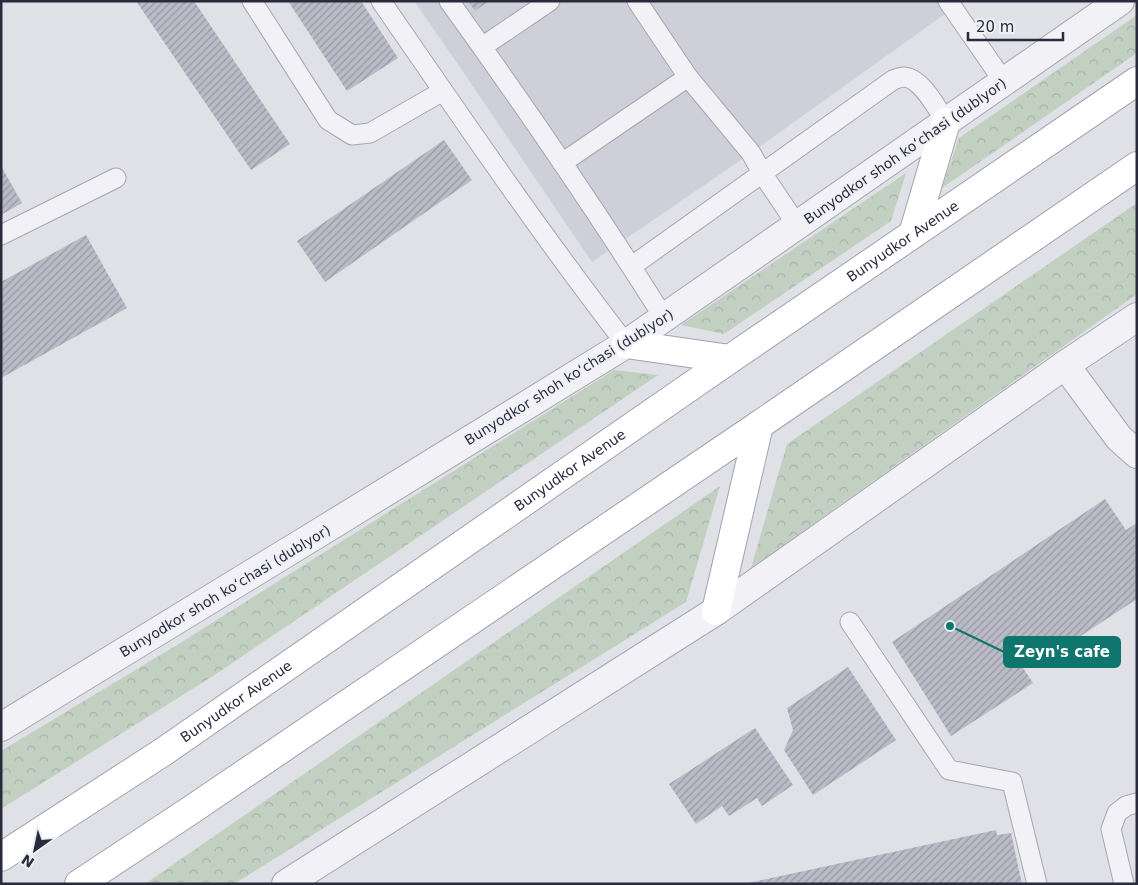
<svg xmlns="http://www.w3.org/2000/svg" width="1138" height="885" viewBox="0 0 1138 885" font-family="'DejaVu Sans',sans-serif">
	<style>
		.built { fill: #cecfd9 }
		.forest { fill: url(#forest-crowns) }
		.building { fill: url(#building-hatch) }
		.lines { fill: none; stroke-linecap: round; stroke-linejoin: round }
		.service-casing { stroke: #a6a6b1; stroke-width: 21 }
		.minor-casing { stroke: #a6a6b1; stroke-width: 30 }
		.tertiary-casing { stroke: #a6a6b1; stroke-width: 30 }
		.primary-casing { stroke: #a0a2b2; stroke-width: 30 }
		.service { stroke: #f2f2f6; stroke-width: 19 }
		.minor { stroke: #f2f2f6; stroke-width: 28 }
		.tertiary { stroke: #f2f2f6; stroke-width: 28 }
		.primary { stroke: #fff; stroke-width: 28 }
		.labels { text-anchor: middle; stroke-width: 4; stroke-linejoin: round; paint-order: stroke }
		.street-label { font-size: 14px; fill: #2a2b3d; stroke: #eff0f5 }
		.leader { fill: none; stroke: #0f766e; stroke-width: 2 }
		.callout-dot { fill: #0f766e; stroke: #eff0f5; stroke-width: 2 }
		.callout { fill: #0f766e; stroke: #0f766e; stroke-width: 2 }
		.callout-label { font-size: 15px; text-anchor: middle; font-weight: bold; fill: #fff }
	</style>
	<defs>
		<pattern id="forest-crowns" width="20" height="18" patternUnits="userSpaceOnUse" patternTransform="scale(1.25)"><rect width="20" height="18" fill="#c2d0c2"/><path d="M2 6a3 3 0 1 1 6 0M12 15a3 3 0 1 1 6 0" fill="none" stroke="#a7b3a8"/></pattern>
		<pattern id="building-hatch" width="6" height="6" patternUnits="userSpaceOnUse" patternTransform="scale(1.25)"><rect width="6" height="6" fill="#babbc6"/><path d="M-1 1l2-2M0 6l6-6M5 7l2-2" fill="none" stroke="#9798a2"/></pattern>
	</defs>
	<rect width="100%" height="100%" fill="#e0e0e7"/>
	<!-- built -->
	<path class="built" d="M414,1H963L751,153L592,262L455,60Z"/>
	<!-- forest -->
	<path class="forest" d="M1137,15V53L942,188L959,138Z
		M906,173L891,221L724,334L681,325Z
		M1137,203V294L751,568L787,444Z
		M614,370L658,375L213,676L1,809V751L172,648Z
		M720,486L686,602L234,884H145Z"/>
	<!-- building -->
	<path class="building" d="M136,1H194L290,144L251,170Z
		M288,1H361L398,58L347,91Z
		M468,1H489L475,11Z
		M444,140L472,180L325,282L297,241Z
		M1,166L22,203L1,215Z
		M86,235L127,308L1,378V282Z
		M1105,499L1126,530L1137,523V599L1038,664L1035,660L1023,668L1033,683L951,736L892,642Z
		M848,667L896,740L813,795L784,750L793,730L787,708Z
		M755,728L793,785L762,806L757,798L729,816L722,806L696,824L669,784Z
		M996,830L997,835L1011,833L1022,884H743Z"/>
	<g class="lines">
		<defs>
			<path id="service" d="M252,1L328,120L352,135L370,133L443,91
				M381,1C461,117 540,233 626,344
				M449,1C524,105 596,210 664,318
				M637,1L688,77L751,153L762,173L797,225
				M948,1L1004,82
				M482,47L550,1
				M562,163L688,77
				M1,235L116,178
				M632,266L893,80C896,79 900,77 904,77C922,78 937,109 946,122
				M850,622L949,770L1012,782L1037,884
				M1124,884L1111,829L1117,813L1126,806L1137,803"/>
			<path id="minor" d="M1065,365L1119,438L1137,454"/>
			<path id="tertiary" d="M1,727L335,523L626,344L1120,1
				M286,884L716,611L1065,365L1137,317"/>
			<g id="primary">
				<path d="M913,234L946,122"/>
				<path d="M626,344L730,359"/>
				<path d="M716,611L759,425"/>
				<path id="s1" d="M1,857L163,752L730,359L1137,81"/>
				<path d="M79,884L191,810L759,425L1137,166"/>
			</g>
		</defs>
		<!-- service casing -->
		<use href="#service" class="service-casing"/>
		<!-- minor casing -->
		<use href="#minor" class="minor-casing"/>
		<!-- tertiary casing -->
		<use href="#tertiary" class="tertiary-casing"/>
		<!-- primary casing -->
		<use href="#primary" class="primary-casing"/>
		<!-- service -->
		<use href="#service" class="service"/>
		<!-- minor -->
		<use href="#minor" class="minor"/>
		<!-- tertiary -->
		<use href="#tertiary" class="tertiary"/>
		<!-- primary -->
		<use href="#primary" class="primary"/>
	</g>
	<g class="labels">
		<!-- street labels -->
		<g class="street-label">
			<text transform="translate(905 151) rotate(-35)" y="5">Bunyodkor shoh koʻchasi (dublyor)</text>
			<text dy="5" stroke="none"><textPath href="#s1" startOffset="1092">Bunyudkor Avenue</textPath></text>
			<text transform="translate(569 377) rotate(-32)" y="5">Bunyodkor shoh koʻchasi (dublyor)</text>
			<text dy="5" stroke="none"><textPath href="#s1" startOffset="688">Bunyudkor Avenue</textPath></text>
			<text transform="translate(225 591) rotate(-31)" y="5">Bunyodkor shoh koʻchasi (dublyor)</text>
			<text dy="5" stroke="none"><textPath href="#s1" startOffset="282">Bunyudkor Avenue</textPath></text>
		</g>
	</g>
	<!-- callouts -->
	<path class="leader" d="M950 626L1004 652"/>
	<circle class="callout-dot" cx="950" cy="626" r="5"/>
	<rect class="callout" x="1004" y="637" width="116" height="30" rx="5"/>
	<g class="callout-label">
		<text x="1062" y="657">Zeyn's cafe</text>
	</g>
	<!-- border -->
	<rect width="1138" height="885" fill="none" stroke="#2a2b3d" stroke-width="5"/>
	<!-- north arrow -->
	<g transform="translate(35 850) rotate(213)" stroke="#eff0f5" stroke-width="4" paint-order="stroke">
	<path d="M0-4L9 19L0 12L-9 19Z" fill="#2a2b3d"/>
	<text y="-8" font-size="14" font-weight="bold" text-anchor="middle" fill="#2a2b3d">N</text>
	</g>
	<!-- scale -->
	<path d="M968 32v8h95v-8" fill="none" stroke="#2a2b3d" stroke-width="2.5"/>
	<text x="976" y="32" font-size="15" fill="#2a2b3d" stroke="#eff0f5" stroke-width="4" paint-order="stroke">20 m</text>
</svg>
